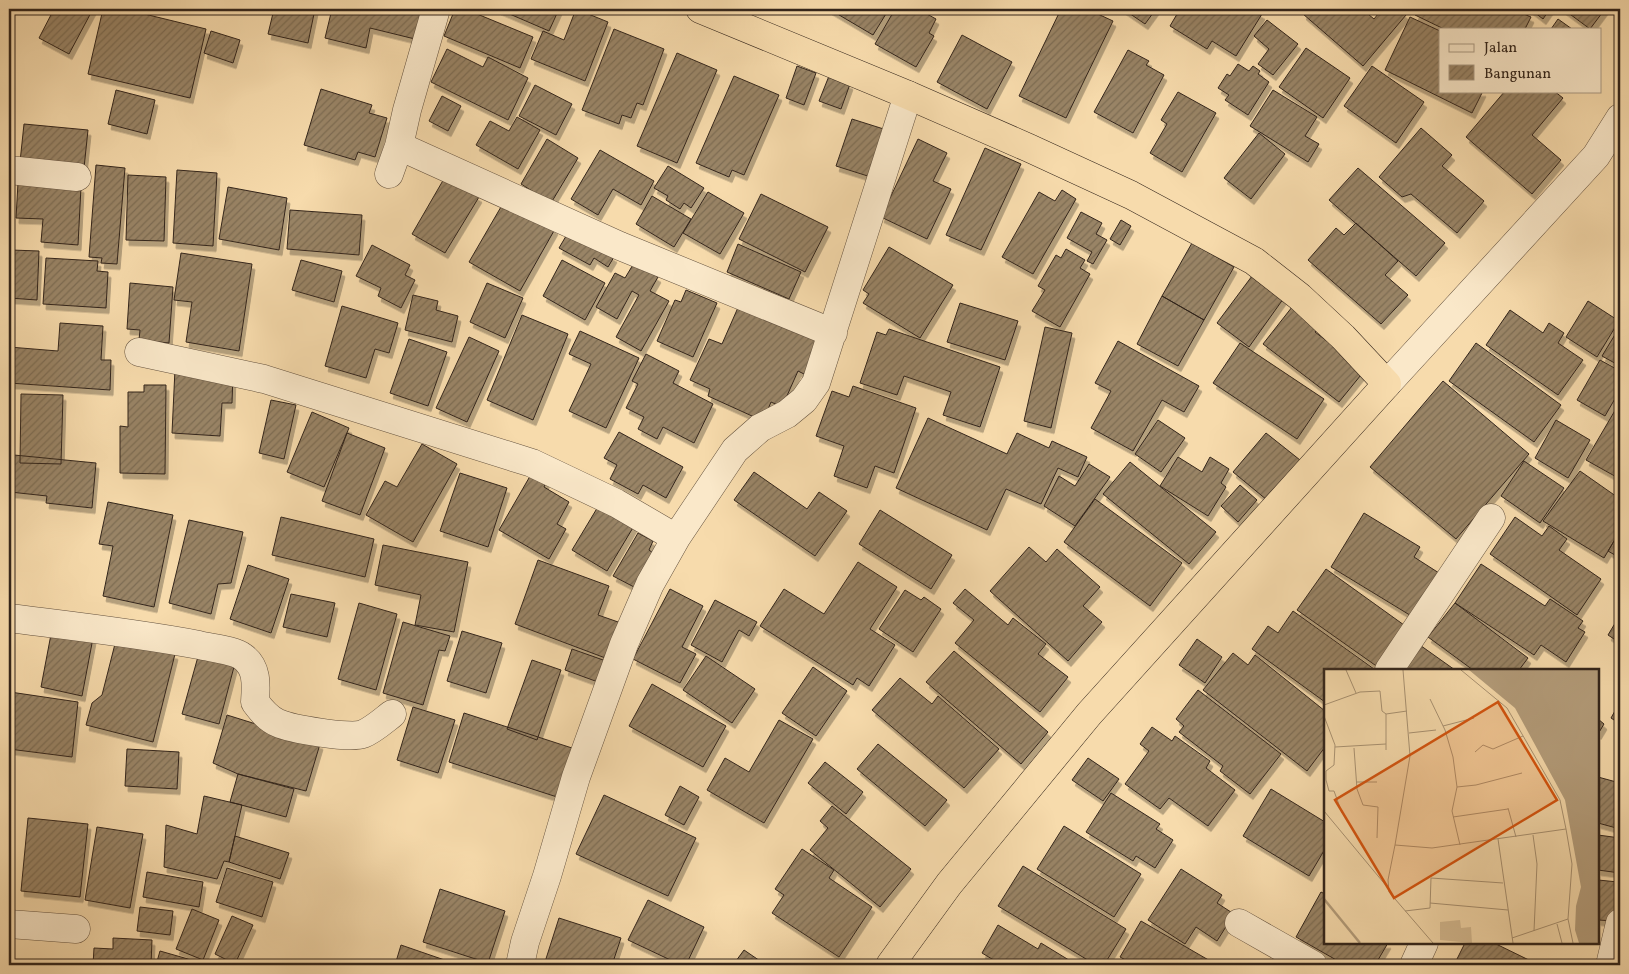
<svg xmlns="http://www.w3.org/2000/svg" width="1629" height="974" viewBox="0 0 1629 974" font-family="Vollkorn,serif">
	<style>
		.building { fill: url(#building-hatch); stroke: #33251b; filter: url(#shadow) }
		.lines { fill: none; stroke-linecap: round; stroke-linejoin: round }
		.street-casing { stroke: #64523f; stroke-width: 29 }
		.highway-casing { stroke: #33251b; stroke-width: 29 }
		.street { stroke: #fae8c9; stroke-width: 28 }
		.highway { stroke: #f7dbac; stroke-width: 28 }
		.inset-river { fill: none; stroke: #b49d7b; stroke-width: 2.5 }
		.inset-road { fill: none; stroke: #a99272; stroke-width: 1 }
		.view { fill: #d6540e; fill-opacity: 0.15; stroke: #d6540e; stroke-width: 2.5 }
		.inset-edge { fill: none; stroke: #33251b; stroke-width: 2.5 }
	</style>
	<defs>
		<pattern id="building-hatch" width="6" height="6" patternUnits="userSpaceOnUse" patternTransform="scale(1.25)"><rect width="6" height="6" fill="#998466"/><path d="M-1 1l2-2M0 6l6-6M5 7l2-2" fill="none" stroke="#7d6c53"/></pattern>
		<filter id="shadow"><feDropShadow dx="3" dy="5.5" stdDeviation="0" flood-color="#0004"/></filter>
	</defs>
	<rect width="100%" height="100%" fill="#f7dbac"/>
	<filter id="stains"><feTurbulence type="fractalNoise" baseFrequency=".004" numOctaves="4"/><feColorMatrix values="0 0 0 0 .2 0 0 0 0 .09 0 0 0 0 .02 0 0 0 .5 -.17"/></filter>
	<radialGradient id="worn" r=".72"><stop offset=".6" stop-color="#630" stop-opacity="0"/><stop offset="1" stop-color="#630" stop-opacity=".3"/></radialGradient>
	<!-- building -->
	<path class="building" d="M54,9H93L69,54L39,38Z
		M103,9H124L206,29L190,98L88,74Z
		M274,9H315L308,43L268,34Z
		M332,9H426L419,40L370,28L366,48L325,38Z
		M455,9H465L533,37L520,68L444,36Z
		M498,9H559L549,31Z
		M576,9L608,22L585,81L531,59L543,31L564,40Z
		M829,9H889L873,35Z
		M895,9H918L936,19L929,33L934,36L916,67L875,44Z
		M1061,9H1087L1113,21L1066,118L1019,96Z
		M1123,9H1156L1145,24Z
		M1180,9H1253L1262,14L1236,56L1212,41L1207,49L1170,26Z
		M1307,9H1362L1374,19L1382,9H1399L1406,15L1363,66L1303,14Z
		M1418,9H1512L1531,17L1525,29H1444L1415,15Z
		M1530,9H1550L1543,19Z
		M1563,9H1605L1590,29Z
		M1410,17L1440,31V91H1483L1472,113L1385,70Z
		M1558,19L1572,29H1551Z
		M1267,20L1298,44L1273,75L1258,64L1269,49L1254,36Z
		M614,29L664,49L643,105L637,103L631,118L622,115L619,124L582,110Z
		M211,31L240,40L233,63L204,53Z
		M962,35L1012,62L987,109L937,82Z
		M1306,48L1350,78L1323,118L1279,87Z
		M447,49L483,67L488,57L528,78L508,120L431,82Z
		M1128,50L1149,61L1146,65L1164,75L1133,133L1094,112Z
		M677,53L717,70L677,163L637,146Z
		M1238,64L1249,71L1253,66L1260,71L1258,74L1269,82L1248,115L1225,100L1229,95L1218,88L1227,74L1230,76Z
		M797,66L816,73L804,105L786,98Z
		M1372,66L1424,102L1396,143L1344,106Z
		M734,76L779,95L744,175L732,170L729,177L696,163Z
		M829,76L850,84L841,109L819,101Z
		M535,85L572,104L556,135L519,116Z
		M321,89L372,105L369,113L387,118L375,157L358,152L355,160L304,145Z
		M116,90L155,100L147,134L108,124Z
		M1273,90L1317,117L1305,136L1319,144L1308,162L1250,126Z
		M1505,91H1554L1563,98L1532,135L1561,160L1532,194L1466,137Z
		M1178,92L1216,113L1182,172L1150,153L1167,124L1161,120Z
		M442,96L461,106L448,131L429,121Z
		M517,117L540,130L518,169L476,145L490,121L509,131Z
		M852,119L890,131L874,178L836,166Z
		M24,124L88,130L84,168L20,162Z
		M1421,128L1452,155L1442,166L1484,201L1457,233L1411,194L1402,197L1379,177Z
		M1259,133L1285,154L1251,199L1224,178Z
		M547,139L578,158L551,203L521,184Z
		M918,139L947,153L933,181L951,189L927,239L881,217Z
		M985,148L1021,164L981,250L946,235Z
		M600,150L654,181L641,205L613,189L598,215L571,199Z
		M96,165L125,168L117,264L101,263L102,258L89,257Z
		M668,166L704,188L691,208L684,203L680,209L666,200L668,196L654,188Z
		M1358,168L1445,243L1416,276L1329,200Z
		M177,170L217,173L213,246L173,243Z
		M128,175L166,177L164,241L126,240Z
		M445,177L479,197L445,253L412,234Z
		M18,183L81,187L78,245L41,242L43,219L16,218Z
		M228,187L287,198L279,250L219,239Z
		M1062,190L1076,199L1033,274L1002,257L1039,192L1055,201Z
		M708,192L744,213L720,254L683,233Z
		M761,194L828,227L805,272L739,239Z
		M652,196L691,219L674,247L636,224Z
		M505,200L555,229L520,291L469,262Z
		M290,210L362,215L359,255L287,249Z
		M1081,212L1102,223L1096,234L1107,240L1093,264L1087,261L1092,252L1067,238Z
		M1121,220L1131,226L1120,245L1110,239Z
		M1356,223L1398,261L1385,275L1408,295L1381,324L1308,260L1336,228L1344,235Z
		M569,231L614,257L608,267L594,258L590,265L559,248Z
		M1192,243L1234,267L1204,320L1162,296Z
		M738,244L801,272L789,299L727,272Z
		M372,245L410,265L405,275L415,280L401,308L378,296L381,288L356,276Z
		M889,247L953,285L920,338L863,303L869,294L863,290Z
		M1066,249L1085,260L1080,268L1090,274L1060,327L1032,311L1045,290L1038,286L1056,255L1061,258Z
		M11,250L39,251L37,300L9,298V254H11Z
		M181,253L252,264L239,351L186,342L192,302L174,300Z
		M46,258L98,261L97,271L108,272L106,308L43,304Z
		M301,260L342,271L334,302L292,290Z
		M562,260L605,283L585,320L543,296Z
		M634,263L658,277L650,291L669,301L641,351L616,337L639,295L632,291L617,319L596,307L615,273L625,278Z
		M1255,272L1286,295L1249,347L1217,323Z
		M130,283L173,287L169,343L139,340L140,330L127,329Z
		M487,283L523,298L505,338L470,322Z
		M686,290L717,303L693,357L657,341L675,300L681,302Z
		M413,295L438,301L436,310L458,316L452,342L405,330Z
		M1162,296L1204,320L1178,366L1137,344Z
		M1588,301L1619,321L1597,357L1566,337Z
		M1296,302L1323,322L1315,332L1365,370L1339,402L1263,344Z
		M740,303L823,341L808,376L798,371L782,407L771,402L763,421L708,396L710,389L690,380L709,339L722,344Z
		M960,303L1018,321L1005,360L947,342Z
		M342,306L398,323L389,353L375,349L366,378L325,366Z
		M1510,310L1543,333L1549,323L1564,333L1558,343L1583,360L1558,395L1486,345Z
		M522,315L568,334L533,420L487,400Z
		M60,323L103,326L101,360H111L110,390L9,383V347L58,351Z
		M1045,327L1072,333L1051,428L1024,421Z
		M1619,328L1620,329V366L1602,356Z
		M889,329L1000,367L980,427L943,415L951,392L904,376L897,395L860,383L877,332L886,335Z
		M580,331L639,358L606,428L569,411L591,364L569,354Z
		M469,337L499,351L467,422L436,408Z
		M409,339L447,352L428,406L390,393Z
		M1118,341L1199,386L1184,412L1162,400L1133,451L1091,428L1111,391L1095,383Z
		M1240,343L1324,399L1297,439L1213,383Z
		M1476,343L1561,405L1534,442L1449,381Z
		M646,354L679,371L673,383L713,404L694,443L663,427L657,439L638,429L644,417L626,408L638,384L632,381Z
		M1600,360L1620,371V390L1605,416L1577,400Z
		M175,369L233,373L232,403H222L220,436L172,433Z
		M1443,381L1529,454L1456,539L1370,467Z
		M144,385H166L165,474L120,473V426L128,427V392H144Z
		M853,386L916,408L894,473L875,466L867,488L834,476L844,446L816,436L832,391L849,397Z
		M21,394L63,395L61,464L20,463Z
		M271,400L296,405L284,459L259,453Z
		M1617,407L1620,409V479L1586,460Z
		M312,412L349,428L324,487L287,472Z
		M928,418L1007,454L1017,433L1049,448L1052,441L1087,457L1078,477L1058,468L1041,504L1006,489L987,530L896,488Z
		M1158,420L1185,438L1161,472L1135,454Z
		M1556,420L1590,440L1568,478L1535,458Z
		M619,432L683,467L666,498L643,485L638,494L610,479L617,465L604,458Z
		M347,433L385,448L360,515L322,501Z
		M1266,433L1300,460L1267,500L1233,472Z
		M422,444L457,464L413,542L366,515L385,481L397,487Z
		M14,455L96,463L92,508L46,503L47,496L10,492Z
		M1178,457L1202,472L1210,457L1229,469L1221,483L1226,487L1208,516L1160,486Z
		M1524,461L1564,488L1540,523L1501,496Z
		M1130,462L1216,532L1189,564L1103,494Z
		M1089,464L1110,477L1075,526L1044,506L1059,476L1075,486Z
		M533,471L547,480L544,487L569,502L557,524L566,529L549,559L499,530Z
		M1580,471L1620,499V531L1604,558L1543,521Z
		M754,472L807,509L819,492L847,511L815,556L734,500Z
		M460,473L507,488L488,547L440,531Z
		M1240,485L1257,500L1238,522L1221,506Z
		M1095,499L1182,563L1150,606L1064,542Z
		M108,502L173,515L154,607L103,596L113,546L99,544Z
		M599,505L634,526L607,571L572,550Z
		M880,510L952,555L931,589L859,544Z
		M1364,513L1420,547L1414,557L1439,573L1413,617L1331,567Z
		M281,517L374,539L365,577L272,555Z
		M1515,517L1542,536L1549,526L1567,539L1559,550L1601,579L1577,615L1490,554Z
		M189,520L243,532L231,583L218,584L211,614L169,603Z
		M1620,531V558L1608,551Z
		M638,533L653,541L649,550L653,553L634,587L613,576Z
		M383,545L468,562L454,632L415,625L421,595L375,585Z
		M1029,547L1046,562L1057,549L1100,587L1083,606L1102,622L1068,661L990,591Z
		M538,560L609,586L598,615L621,623L608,659L515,624Z
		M858,562L897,587L870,629L895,645L869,686L857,678L853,685L760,626L784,589L824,614Z
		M1481,564L1545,606L1550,599L1583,621L1578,628L1585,632L1566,662L1541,645L1534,655L1455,603Z
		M248,565L289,579L271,633L230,619Z
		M1326,569L1404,625L1382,670L1297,610Z
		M670,589L703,606L682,647L696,654L680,683L633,659Z
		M965,589L1008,625L1013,618L1046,644L1038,654L1068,677L1040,712L955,643L974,620L953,603Z
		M905,590L921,600L924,597L941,609L913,652L879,629Z
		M291,594L335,603L327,637L283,627Z
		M715,600L757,622L749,636L739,630L722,662L691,645Z
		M359,603L397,614L376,690L338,679Z
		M1455,603L1528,658L1519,670H1473L1428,637Z
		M1293,611L1374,669L1373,670H1325V702L1252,649L1268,626L1278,633Z
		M1620,615V643L1608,635Z
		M403,622L450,636L445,651L439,650L423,705L383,693Z
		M52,629L93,638L82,696L41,687Z
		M462,631L502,643L486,693L447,681Z
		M1197,639L1222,657L1205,683L1179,665Z
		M116,640L175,654L153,742L86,725L92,703L102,695Z
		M1417,643L1455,670H1397Z
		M572,649L606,661L598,682L565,670Z
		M954,651L1048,732L1021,764L926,682Z
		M199,653L235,663L219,724L182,714Z
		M1233,653L1248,665L1255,655L1325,711V747L1307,771L1203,690Z
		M706,656L755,689L732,723L683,690Z
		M532,660L561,670L537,740L507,729Z
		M813,667L847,691L816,736L782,713Z
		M900,678L932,704L938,696L999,749L964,788L872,710Z
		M652,684L726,726L703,767L629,726Z
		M1198,690L1281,754L1250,794L1220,771L1223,766L1179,732L1184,726L1176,719Z
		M10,692L78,702L72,757L9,749Z
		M1620,702V724L1611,718Z
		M413,707L455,720L438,773L397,760Z
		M464,713L572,748L557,797L449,762Z
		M227,715L320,744L306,791L238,774L213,763Z
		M1598,719L1604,724L1598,734Z
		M779,720L813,739L764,823L707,790L725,758L749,772Z
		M1152,727L1172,741L1175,736L1210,761L1206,768L1235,790L1208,826L1169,798L1160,809L1125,784L1149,751L1140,744Z
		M878,744L947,800L925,826L857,769Z
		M127,749L179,752L177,789L125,786Z
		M1088,758L1119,779L1103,801L1072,780Z
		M825,762L863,792L846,814L808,783Z
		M238,774L294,789L286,817L230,802Z
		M1598,777L1620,783V829L1598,823Z
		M680,786L699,797L684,825L665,815Z
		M1271,789L1325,822V849L1309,876L1243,836Z
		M1111,793L1160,824L1156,829L1173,840L1155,868L1136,856L1133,861L1086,832Z
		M604,795L696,838L668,896L576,854Z
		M204,796L242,805L229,862L224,861L217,879L164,867L166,825L197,834Z
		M832,806L911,869L880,907L810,850L828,828L820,821Z
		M28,818L88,824L80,897L21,891Z
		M1064,826L1141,874L1114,917L1037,869Z
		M97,827L143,834L130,908L85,900Z
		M1598,835L1620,838V873L1598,870Z
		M235,836L289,853L280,879L229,862Z
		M802,849L834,870L829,878L872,907L839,957L772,913L784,895L775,889Z
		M1023,866L1126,929L1104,965H1096L998,906Z
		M227,868L273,882L262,917L216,902Z
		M1181,869L1222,895L1217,903L1234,914L1217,941L1196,927L1185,944L1148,920Z
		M147,872L203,882L199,907L143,897Z
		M1598,880L1618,882L1615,921L1598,920Z
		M440,889L505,911L488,963L423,942Z
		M1321,892L1325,894V943H1388L1375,965H1345L1296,937Z
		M648,900L704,927L686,965H681L628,940Z
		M140,907L173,911L170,935L137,931Z
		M192,909L219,920L203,960L176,949Z
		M232,916L253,925L235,964L215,954Z
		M559,918L621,938L612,965H544Z
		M1141,921L1212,962L1210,965H1135L1120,957Z
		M998,925L1038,949L1041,943L1077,965H1002L982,953Z
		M113,938L152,940L151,965H93L94,948L113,949Z
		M1465,943H1494L1535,963L1534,965H1464L1456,961Z
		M401,945L459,965H395Z
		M744,950L766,965H733Z
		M160,951L209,965H156Z"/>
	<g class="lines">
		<defs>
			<path id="street" d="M399,146L620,246L833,333
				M9,170L77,177
				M389,174L399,146L407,110L436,9
				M139,352L264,379L532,463L616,503L676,538
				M1387,384L1596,156L1620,118
				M9,618C72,626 136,633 199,645C211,648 234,650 243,657C258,668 256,686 255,702C261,710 268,719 278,723C291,729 350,739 363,734C373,730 383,721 392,714
				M1389,670L1491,518
				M1239,923L1313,965
				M9,924L76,929
				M520,965L525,942L547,876L576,777L624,644L650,584L676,538L735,450L760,428L787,414L804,400L816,383L908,95
				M1414,965L1424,943
				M1610,965L1620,923"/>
			<path id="highway" d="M700,9L908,95L1029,148L1131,195L1254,261L1300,297L1343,337L1387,384L1089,714L949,884L890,965"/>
		</defs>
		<!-- street casing -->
		<use href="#street" class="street-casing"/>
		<!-- highway casing -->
		<use href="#highway" class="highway-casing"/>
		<!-- street -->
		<use href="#street" class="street"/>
		<!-- highway -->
		<use href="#highway" class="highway"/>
	</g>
	<!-- overview -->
	<g transform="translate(1324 669)">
		<rect width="275" height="275" fill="#f7dbac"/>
		<path d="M136,251L137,259L147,258L148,274L116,271V253Z" fill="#d6bc93"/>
		<path d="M145,1H275V274H255L251,261L252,237L257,218L241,131L191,39Z" fill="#b49d7b"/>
		<path class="inset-river" d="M0,230L36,274"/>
		<path class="inset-road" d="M22,1L32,24M79,1L86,87L71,176L108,179L242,160L248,195L244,250L249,274M137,1L183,39L236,131L242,160M106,30L121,61L129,88L133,118L128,142L136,176M0,36L36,23L56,22L58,42L62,45V81M62,45L83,42M0,47L11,76L10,96L2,102V111L5,122H10L18,144M119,57L150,49M85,64L112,61M11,78L62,75M30,79L33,120L39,136L54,138L53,169M151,83L159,76L169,80L199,67M33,113H53M133,118L152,116L198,104M184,139L192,168M0,142L64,219M129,148L184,140M209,166L213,195L210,262M174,170L189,274M71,176L64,211L65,223L109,274M106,234L184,241M81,242L106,239L107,209L179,214M233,255L238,274M188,269L244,250"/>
		<path class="view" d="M174,33L233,131L70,229L11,131Z"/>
		<rect width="275" height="275" class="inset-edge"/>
	</g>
	<!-- margin -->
	<rect width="1629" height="974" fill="none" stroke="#f7dbac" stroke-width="30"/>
	<rect x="10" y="10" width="1609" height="954" fill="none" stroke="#33251b" stroke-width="2.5"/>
	<rect x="15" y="15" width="1599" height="944" fill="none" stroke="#33251b"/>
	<!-- legend -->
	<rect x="1439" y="28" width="162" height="65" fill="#fae8c9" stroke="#aa9a83"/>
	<rect x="1449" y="44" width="25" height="8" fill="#fae8c9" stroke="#aa9a83"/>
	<text x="1484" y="52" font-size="15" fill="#33251b">Jalan</text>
	<rect x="1449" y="65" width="25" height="15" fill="url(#building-hatch)" stroke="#aa9a83"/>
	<text x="1484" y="78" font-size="15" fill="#33251b">Bangunan</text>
	<rect width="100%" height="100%" filter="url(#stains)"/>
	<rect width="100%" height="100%" fill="url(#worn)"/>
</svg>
